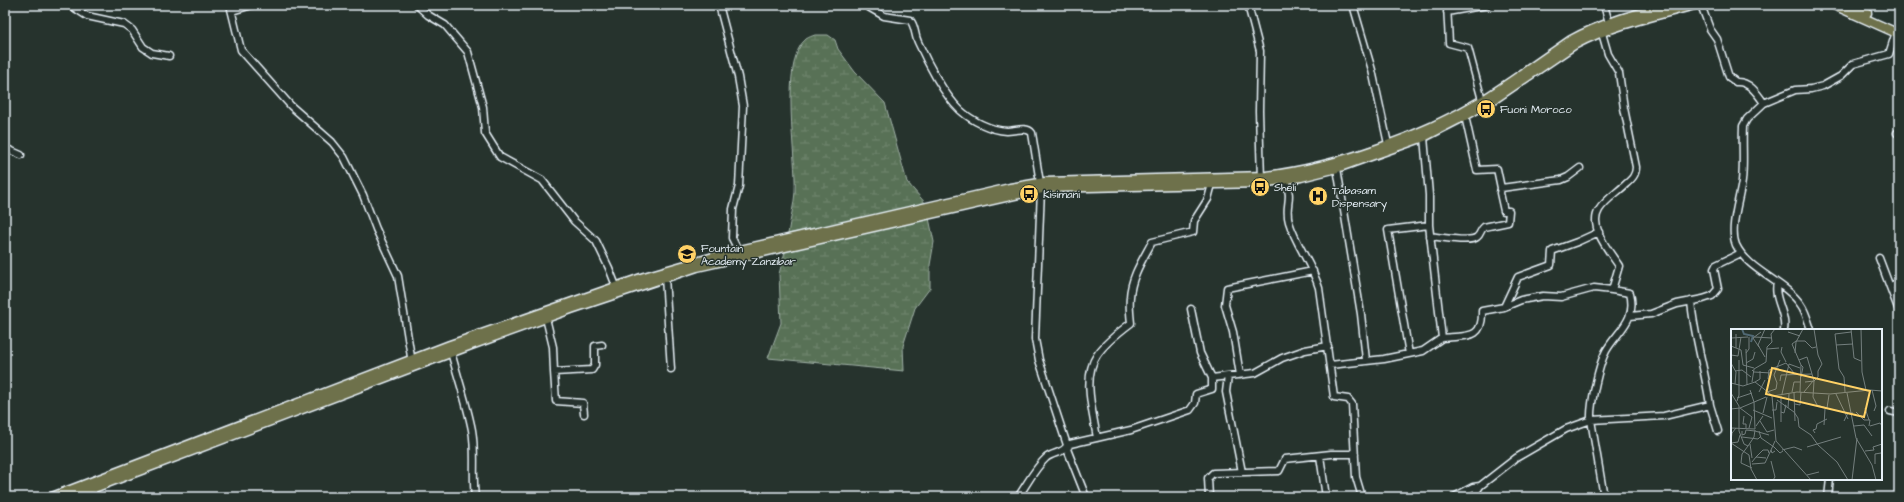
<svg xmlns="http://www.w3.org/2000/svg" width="1904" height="502" viewBox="0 0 1904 502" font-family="'Architects Daughter',sans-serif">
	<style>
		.wetland { fill: url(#wetland-marsh); stroke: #a0b1a7 }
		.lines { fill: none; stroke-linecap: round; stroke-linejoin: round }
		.minor-casing { stroke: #e8f1f8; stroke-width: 9 }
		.major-casing { stroke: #e8f1f8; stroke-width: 11 }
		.minor { stroke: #26332d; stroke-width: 6 }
		.major { stroke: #6e714b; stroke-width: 8 }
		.labels { text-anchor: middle; stroke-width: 3; stroke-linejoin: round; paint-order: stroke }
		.poi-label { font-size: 11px; fill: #e8f1f8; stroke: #26332d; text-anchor: start }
		.inset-river { fill: none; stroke: #516975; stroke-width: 2 }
		.inset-road { fill: none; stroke: #747f7e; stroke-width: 1 }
		.view { fill: #ffd166; fill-opacity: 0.15; stroke: #ffd166; stroke-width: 2 }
		.inset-edge { fill: none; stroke: #e8f1f8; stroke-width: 2 }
	</style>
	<defs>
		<pattern id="wetland-marsh" width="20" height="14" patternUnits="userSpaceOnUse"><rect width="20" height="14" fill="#597156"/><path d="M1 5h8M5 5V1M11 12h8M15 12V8" fill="none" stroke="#71866f"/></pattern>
	</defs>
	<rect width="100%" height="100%" fill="#26332d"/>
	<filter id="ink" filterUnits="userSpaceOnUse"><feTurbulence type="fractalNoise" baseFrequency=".025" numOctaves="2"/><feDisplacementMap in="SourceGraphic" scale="8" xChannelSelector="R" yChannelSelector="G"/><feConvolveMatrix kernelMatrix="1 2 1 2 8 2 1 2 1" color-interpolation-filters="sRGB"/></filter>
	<g filter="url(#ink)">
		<!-- wetland -->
		<path class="wetland" d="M815,35H828L835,40L838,49L855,72L885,103L907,182L927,205L788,234C790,220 794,206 795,192C797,159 779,60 806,39C809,37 812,36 815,35Z
			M929,218L934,242L930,265V288L915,308L903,346L904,371L768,358L781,323L779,274L786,248Z"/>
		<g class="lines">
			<defs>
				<path id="minor" d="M70,5L87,16L124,24L132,30L143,47L152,53L169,56
					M230,5L241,50L291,106L332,142L344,157L363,195L376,229L398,276L412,363
					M417,5L428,15L445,25L468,52L483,107L485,133L500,157L542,180L574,221L596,241L609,268L616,286
					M719,5L738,77L743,106L739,186L733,209L732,238L738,250
					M865,5L884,16L910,20C916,27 914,34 918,42C927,62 944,95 960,110C972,121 990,130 1007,131C1014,131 1027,126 1032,133L1041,189L1035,339L1039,360L1067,445C1065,453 1053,452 1046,458C1035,468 1027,484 1018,497
					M1248,5L1260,51L1259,111L1261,180
					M1353,5L1372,70L1388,144
					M1447,5L1449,43L1468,48L1482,100
					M1604,5L1609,23
					M1701,5L1710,29L1717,39L1729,77L1736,82C1749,81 1757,93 1764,103
					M232,11L252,5
					M1447,12L1487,5
					M1602,33L1608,54L1619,73L1624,108L1636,167C1636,175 1632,179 1626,184C1618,192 1605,200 1599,210C1588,227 1610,252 1619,266L1612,290L1630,293C1637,321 1618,330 1606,351C1599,364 1590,404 1591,420L1604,497
					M1465,116L1477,170L1497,169L1501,188
					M1897,133H1899
					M5,148L21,155
					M1337,168L1361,314L1366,360
					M1285,180C1294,200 1284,205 1289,222C1296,245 1312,264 1319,288L1334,397L1348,399L1352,404L1356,477L1362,497
					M1430,236C1439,237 1471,243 1477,237C1481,234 1480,230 1484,227L1508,222L1509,211H1504L1500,193L1501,188L1561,180L1568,177L1580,168
					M1879,258L1899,311
					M665,277L671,369
					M1777,283C1773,299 1787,314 1784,330
					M1891,286L1899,282
					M1504,307L1521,300L1543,296L1561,297L1594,288L1612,290
					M1191,309L1200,353L1212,378
					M1630,316L1651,314L1677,304L1703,299L1712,296L1718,289L1714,269L1716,265L1741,253
					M546,318L553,347L554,372
					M1811,330C1808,321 1806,312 1801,305C1785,281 1748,271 1736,245C1729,228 1740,198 1742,181C1744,163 1742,144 1743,126L1747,119L1764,103L1795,90L1811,89L1823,86L1841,76L1853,64L1889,54L1896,32
					M1442,338C1466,335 1483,341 1482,311L1504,307L1518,277L1551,265L1552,251L1577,242L1599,232
					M451,352C458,378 467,404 472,430C476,452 472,475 475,497
					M1409,354L1388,230L1429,225
					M1330,365L1384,359L1423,351L1442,338L1429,225V195L1424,137
					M1240,375L1233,332L1225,305L1227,288L1313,271
					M1710,405L1718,431
					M1890,411L1899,413
					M584,414L583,403L556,401L554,372L592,370L595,365V346L602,345
					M1097,438C1093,413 1082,377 1097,355C1105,343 1119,332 1131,323C1130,314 1129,306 1130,297C1131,277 1143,259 1152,242L1193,232L1194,221L1208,199L1212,184
					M1320,456L1326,497
					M1242,472L1226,392L1228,376L1255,373L1282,358L1305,350L1328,346
					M90,485L95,497
					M1086,497L1067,449L1070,444L1131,430L1190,410L1195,403L1196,394L1212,389V378L1228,376
					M1209,497L1208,478L1213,473L1279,471L1285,459L1331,454H1355
					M1454,497L1473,487L1480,486L1516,458L1566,429L1591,420L1664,416L1710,405C1705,370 1694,336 1691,301
					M1473,497L1480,486
					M1828,497L1830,479"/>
				<path id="major" d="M1834,5L1899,34
					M1849,5L1867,13
					M52,497L450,345L644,277L731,252L1010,188L1045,182L1266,176C1338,167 1421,137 1483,100C1513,81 1542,60 1571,40C1602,23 1636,14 1669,5
					M70,497L471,345L571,309L697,267L1046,188L1261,183L1301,177L1337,168L1424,137L1465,116L1496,98L1574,45C1611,25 1654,16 1695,5"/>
			</defs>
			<!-- minor casing -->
			<use href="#minor" class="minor-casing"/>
			<!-- major casing -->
			<use href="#major" class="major-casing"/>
			<!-- minor -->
			<use href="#minor" class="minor"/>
			<!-- major -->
			<use href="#major" class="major"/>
		</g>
	</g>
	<!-- icons -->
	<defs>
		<symbol id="bus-disc" viewBox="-11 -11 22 22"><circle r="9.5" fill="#ffd166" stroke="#26332d"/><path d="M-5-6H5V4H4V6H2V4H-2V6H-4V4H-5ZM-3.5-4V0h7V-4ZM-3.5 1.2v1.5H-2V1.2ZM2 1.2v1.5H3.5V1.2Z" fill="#111"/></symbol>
		<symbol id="hospital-disc" viewBox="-11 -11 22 22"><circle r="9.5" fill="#ffd166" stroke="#26332d"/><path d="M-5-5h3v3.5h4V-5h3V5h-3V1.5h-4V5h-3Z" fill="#111"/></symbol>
		<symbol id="school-disc" viewBox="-11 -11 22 22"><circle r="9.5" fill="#ffd166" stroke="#26332d"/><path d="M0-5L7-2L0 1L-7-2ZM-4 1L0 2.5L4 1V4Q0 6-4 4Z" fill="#111"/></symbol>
	</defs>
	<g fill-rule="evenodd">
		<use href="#bus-disc" x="1475" y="98" width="22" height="22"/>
		<use href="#bus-disc" x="1249" y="176" width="22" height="22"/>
		<use href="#bus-disc" x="1018" y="183" width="22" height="22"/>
		<use href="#hospital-disc" x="1307" y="185" width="22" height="22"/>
		<use href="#school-disc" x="676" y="243" width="22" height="22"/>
	</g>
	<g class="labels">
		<!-- poi labels -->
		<g class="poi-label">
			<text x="1500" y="113">Fuoni Moroco</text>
			<text x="1274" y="191">Sheli</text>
			<text x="1332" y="194">Tabasam<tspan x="1332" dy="13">Dispensary</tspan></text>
			<text x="1043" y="198">Kisimani</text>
			<text x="701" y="252">Fountain<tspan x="701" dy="13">Academy Zanzibar</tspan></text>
		</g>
	</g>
	<!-- overview -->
	<g transform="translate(1731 329)">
		<rect width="151" height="151" fill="#26332d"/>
		<path class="inset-river" d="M11,0L13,5L22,7L20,13"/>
		<path class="inset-road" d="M13,0H27M83,0L87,26L91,35L87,42V48L83,52L82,68L86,76L96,79L98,66M120,0L123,29L130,32M130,0L131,43L135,61M57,3L69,7M23,8L41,9M0,9L17,8M105,16L122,15M0,17L10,21L12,36L23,39M28,18L22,9L30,3M51,18L50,23L55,33M5,19V5M15,20L16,56M36,20L48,19M15,24L18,20V8M64,24L65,13L72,0M0,26L7,27L10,8M34,28L27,16L34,0M68,31L76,28L81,45M0,34L5,43L4,55M15,34L22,30L24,23M70,36L61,15L65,12H74L81,19L85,18M21,41L23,43L40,44M4,42L11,41L20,48M39,50H37L38,41L55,34L63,44M49,52L50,46L81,45L83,52L74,53M21,53L23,40L35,33L36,18L41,13L40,5L44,0M24,53L29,50V42M0,54L12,57L24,53L42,67L66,63L99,65L139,61L151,62M141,61L145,77L143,82M28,63L34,51M36,63L45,60L46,54L43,46L49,31M61,63L63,53H69M69,63L70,36L72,38L70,48M73,63L82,52M114,63L113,48L108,40L104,5L120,3M0,64L8,77V102L13,115L17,117L11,125L10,134L21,139M63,64L64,92M116,64L125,109L141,136L145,151M51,65L58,35L69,39M105,65L117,90M41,67L45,112L80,151M6,69L21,64M46,71L63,83L67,89L68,98L80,106L87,116L106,133L117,151M6,72L8,66V31M64,75L69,76L70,63M9,79L21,88L18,99M57,79L58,65M134,79L138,91M0,80L9,79L35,68M22,81L41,89M41,81H45L46,73M50,83L53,84L55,76L53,77M125,83L133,91H139L138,97M32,84L36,68M13,87L12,95H15V99M29,92L36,103L43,101M113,92L117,84H122M50,93V67M93,96L94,80M25,97L32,87M123,97L133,96L141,107M139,97L149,94L151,97M0,99L24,100L23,73L19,61M11,102V106L14,105L15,101L24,102M24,102L38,106M28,102L30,109L43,118M84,104L82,101L85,100L86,95L96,90M11,108L27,110L30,107M0,112L1,104L5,99M0,114L18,126L20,140L26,151M0,114L7,113L9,106M19,115L21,129M17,117L23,108L24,101M43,118L49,124L52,122M76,118L110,108M51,121L63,118L71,121M44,122L41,124L40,121L44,112M134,122L143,121L142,118L151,115M25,128L32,121H37L38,124M40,132L44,148L42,151M21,133L25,128L35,129M21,135L34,134L40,121M144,135V125L150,124M76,146L88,143M121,151L126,109"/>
		<path class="view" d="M41,39L139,62L133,88L35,65Z"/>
		<rect width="151" height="151" class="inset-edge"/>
	</g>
	<!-- margin -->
	<rect width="1904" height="502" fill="none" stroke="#26332d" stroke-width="20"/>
	<rect x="10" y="10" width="1884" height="482" fill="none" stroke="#e8f1f8" stroke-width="1.5" filter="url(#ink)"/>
</svg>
